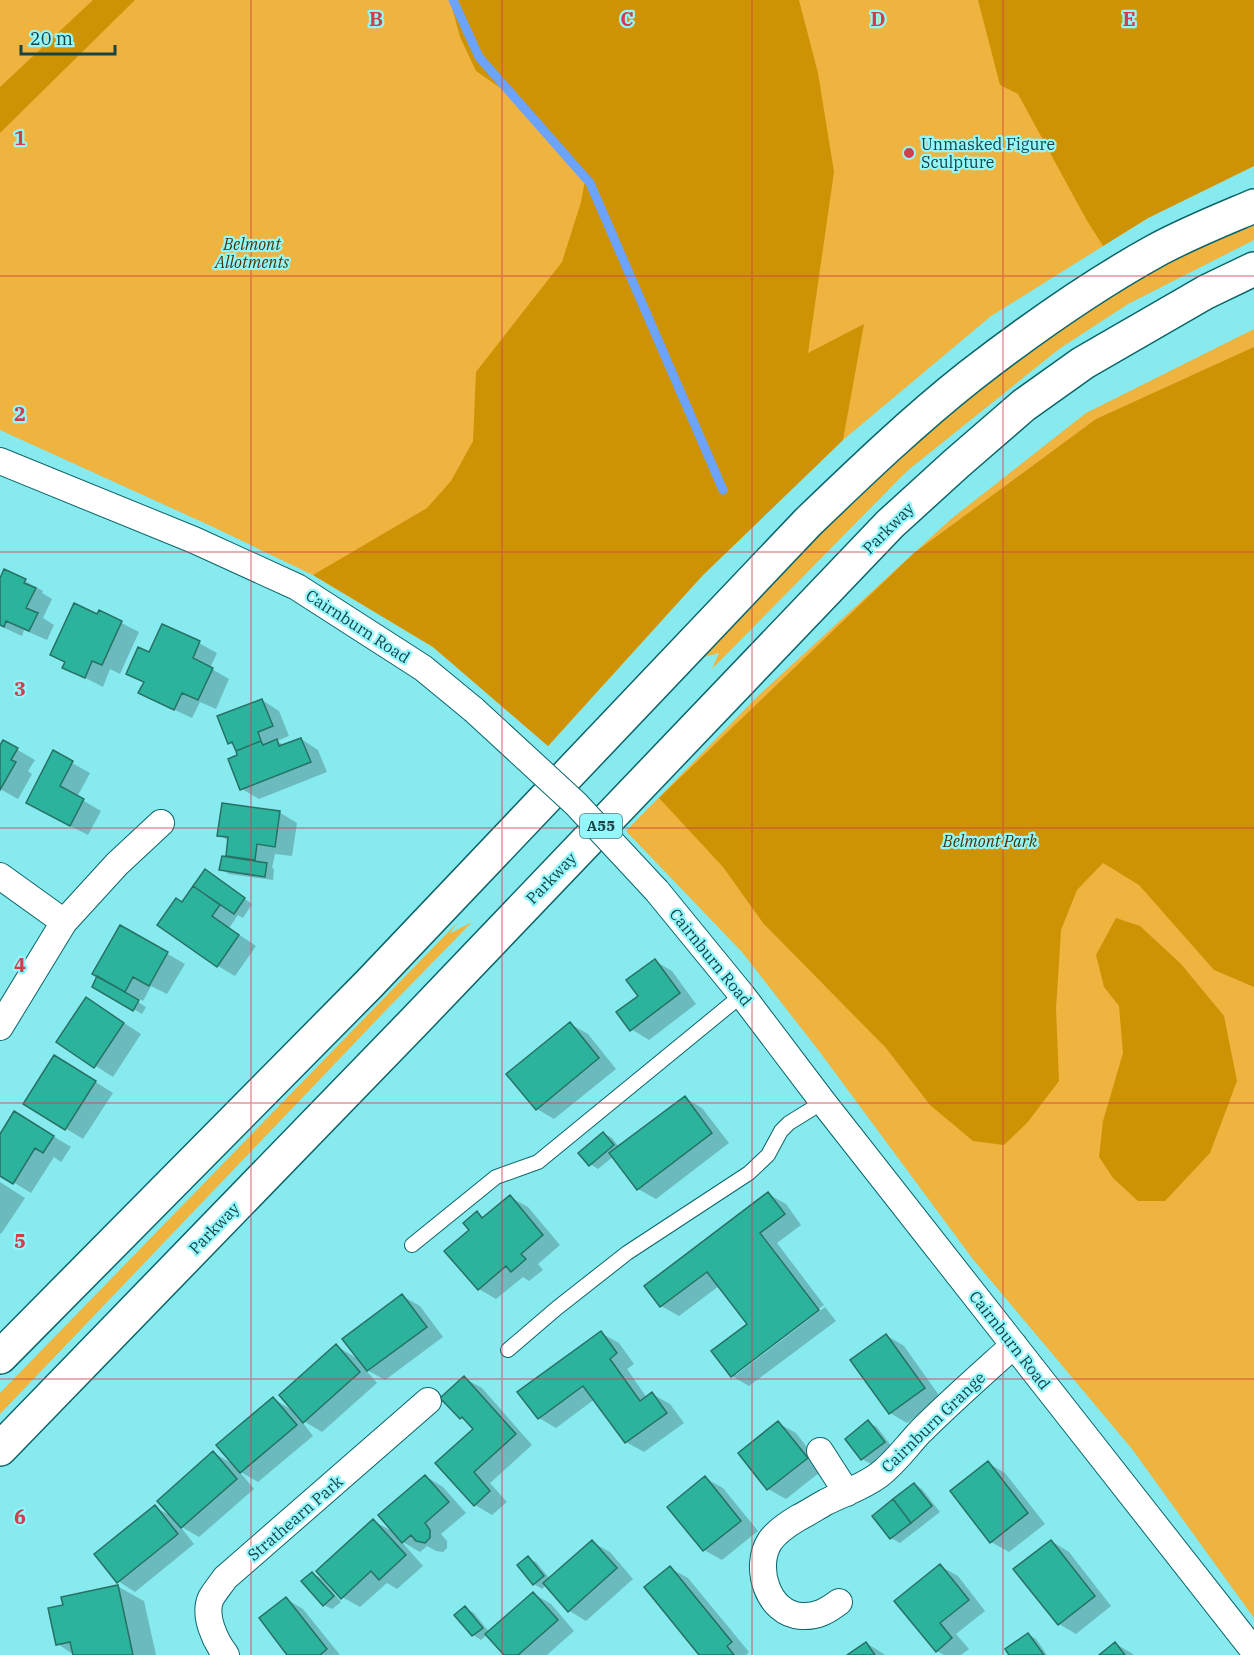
<svg xmlns="http://www.w3.org/2000/svg" width="1254" height="1655" viewBox="0 0 1254 1655" font-family="'IBM Plex Serif',serif">
	<style>
		.green { fill: #efb340 }
		.forest { fill: #ce9305 }
		.shadow { fill: #0003 }
		.lines { fill: none; stroke-linecap: round; stroke-linejoin: round }
		.stream { stroke: #6ca3fd; stroke-width: 9 }
		.building { fill: #2cb39e; stroke: #277164; stroke-width: 1.5 }
		.lane-casing { stroke: #0c6569; stroke-width: 16 }
		.street-casing { stroke: #0c6569; stroke-width: 28 }
		.highway-casing { stroke: #0c6569; stroke-width: 36 }
		.lane { stroke: #fff; stroke-width: 14 }
		.street { stroke: #fff; stroke-width: 26 }
		.highway { stroke: #fff; stroke-width: 33 }
		.street-bridge-casing { stroke: #0c6569; stroke-width: 28; stroke-linecap: butt }
		.street-bridge { stroke: #fff; stroke-width: 26 }
		.grid { fill: none; stroke: #ce3e4c; stroke-width: 1.5; stroke-opacity: 0.55 }
		.poi-dot { fill: #ce3e4c; stroke: #93f7fc; stroke-width: 2 }
		.labels { text-anchor: middle; stroke-width: 4.5; stroke-linejoin: round; paint-order: stroke }
		.shield { fill: #93f7fc; stroke: #3e7a7d; stroke-width: 1.5 }
		.shield-label { font-size: 15px; font-weight: bold; fill: #194446 }
		.poi-label { font-size: 16px; fill: #194446; stroke: #93f7fc; text-anchor: start }
		.park-label { font-size: 16px; font-style: italic; fill: #4c3402; stroke: #93f7fc }
		.street-label { font-size: 16px; fill: #194446; stroke: #93f7fc }
		.grid-label { font-size: 20px; text-anchor: middle; font-weight: bold; fill: #ce3e4c; stroke: #93f7fc; stroke-width: 4.5; stroke-linejoin: round; paint-order: stroke }
	</style>
	<rect width="100%" height="100%" fill="#86eaee"/>
	<!-- green -->
	<path class="green" d="M0,0H1254V166L1148,218L991,316L843,440L703,575L548,746L433,647L313,575L211,526L0,430Z
		M1254,221V240L1128,304L1059,349L907,471L712,669L719,653L700,658L874,478L957,403L1058,324L1197,246Z
		M1254,329V1618L1132,1449L972,1258L819,1051L742,952L626,831L759,695L951,519L1086,413Z
		M458,922L449,934L472,922L387,1009L0,1414V1393Z"/>
	<!-- forest -->
	<path class="forest" d="M93,0H135L0,133V87Z
		M450,0H799L818,73L834,172L808,353L864,324L843,440L703,575L548,746L433,647L313,575L427,508L451,481L473,441L476,372L562,262L581,202L586,175L525,105L476,71L460,37Z
		M978,0H1254V166L1148,218L1103,246L1086,219L1018,94L1000,85Z
		M1254,347V987L1214,970L1139,885L1103,863L1077,890L1061,930L1056,1009L1059,1081L1027,1123L1004,1145L973,1141L930,1105L886,1048L763,923L723,867L659,798L914,553L1096,419Z
		M1116,918L1140,926L1181,964L1224,1016L1237,1081L1210,1153L1165,1201H1138L1113,1178L1099,1157L1103,1121L1123,1053L1119,1006L1104,987L1096,955Z"/>
	<!-- shadow -->
	<path class="shadow" d="M0,581H25L43,591L42,593L52,599L43,618L54,625L47,640L24,630L22,636L0,626Z
		M100,612L139,632L120,674L110,669L103,687L64,667L66,663L52,655L98,616Z
		M199,643L217,653L210,668L229,679L216,709L200,702L192,718L158,702L140,692L145,683L128,673L150,654Z
		M262,700L279,711L289,736L277,741L285,746L301,739L318,750L327,772L259,799L242,789L239,756L235,746L229,743Z
		M4,742L35,760L28,771L32,774L18,799L0,789V748Z
		M54,753L90,773L77,797L101,811L88,835L45,813Z
		M279,812L297,823L292,856L275,854L272,868L274,869L273,880L229,874L221,869L236,860L227,855L229,841L219,835Z
		M213,876L252,904L243,918L238,915L229,928L256,946L235,976L218,966L183,903L199,891Z
		M121,927L185,964L167,994L151,986L143,1001L123,990L122,992L146,1007L142,1014L94,986Z
		M655,961L672,971L696,1004L649,1040L631,1029Z
		M87,999L141,1034L113,1077L58,1042Z
		M570,1024L588,1034L616,1069L554,1119L537,1109Z
		M72,1067L113,1093L83,1139L25,1104Z
		M685,1098L702,1108L729,1143L656,1199L638,1189L614,1156L598,1169L590,1164L603,1133L612,1138L619,1147Z
		M32,1123L71,1147L61,1162L54,1157L31,1193L0,1174V1137Z
		M0,1182L25,1198L1,1234L0,1233Z
		M768,1194L786,1204L801,1225L777,1243L824,1305L736,1372V1375L825,1307L836,1321L749,1386L732,1376L749,1324L719,1286L679,1316L661,1306L646,1286Z
		M510,1197L528,1207L560,1245L538,1264L543,1270L529,1281L523,1277L496,1299L479,1289L471,1230L477,1213L485,1218Z
		M402,1296L420,1306L443,1337L385,1380L365,1369L377,1383L322,1432L300,1419L313,1436L258,1482L239,1471L254,1489L199,1537L180,1526L194,1544L135,1592L118,1581L155,1507L171,1516L214,1453L233,1464L273,1399L294,1411L336,1346L360,1360Z
		M601,1333L619,1343L634,1364L627,1369L647,1398L652,1394L670,1404L684,1423L644,1452L626,1442L595,1399L556,1428L539,1418Z
		M886,1335L904,1346L941,1398L907,1423L890,1413Z
		M464,1378L482,1388L532,1445L490,1483L507,1502L492,1515L475,1505L437,1463L475,1429L470,1424L461,1418L442,1398Z
		M868,1422L877,1427L892,1447L871,1464L862,1459Z
		M778,1423L796,1433L824,1469L786,1499L768,1489L740,1453Z
		M988,1463L1005,1473L1045,1524L1009,1552L991,1542Z
		M425,1476L443,1487L466,1513L441,1534L447,1541V1548L443,1552L436,1551L427,1546L420,1552L401,1541L423,1566L397,1589L387,1583L360,1607L342,1597L373,1521L394,1532Z
		M705,1478L723,1488L758,1531L722,1560L704,1550L669,1507Z
		M914,1484L922,1489L940,1512L900,1543L891,1538L874,1516Z
		M1051,1541L1069,1552L1111,1606L1076,1634L1059,1624Z
		M592,1542L610,1552L633,1579L586,1621L568,1610L546,1585L542,1589L534,1584L528,1558L536,1562L550,1579Z
		M940,1566L958,1576L985,1611L956,1634L969,1649L961,1655H944L937,1651Z
		M670,1568L688,1578L749,1652L746,1655H701Z
		M312,1574L321,1578L341,1602L332,1609L324,1605Z
		M117,1586L144,1601L156,1655H74L58,1644L64,1606Z
		M534,1594L551,1604L574,1631L547,1655H506L488,1634L481,1640L473,1635L466,1608L474,1613L489,1632Z
		M286,1599L303,1609L340,1655H289Z
		M1028,1634L1036,1639L1047,1655H1011Z
		M866,1643L884,1654L885,1655H850Z
		M1116,1644L1133,1654L1134,1655H1101Z"/>
	<g class="lines">
		<!-- stream -->
		<path class="stream" d="M453,0L479,57L590,183L723,490"/>
	</g>
	<!-- building -->
	<path class="building" d="M4,569L26,579L24,583L36,588L26,608L38,613L29,631L6,621L4,627L0,625V578Z
		M74,603L97,614L99,610L122,621L102,665L92,661L85,678L62,668L65,662L50,655Z
		M162,624L200,641L193,658L213,668L198,700L182,693L174,710L138,693L144,682L126,674L138,647L149,652Z
		M262,699L273,726L258,732L261,741L236,751L232,742L228,744L217,716Z
		M301,738L311,762L240,790L228,759L237,755L236,751L261,741L263,745L277,739L279,746Z
		M3,740L18,748L11,760L16,762L0,790V745Z
		M53,750L73,761L60,786L84,799L70,826L26,803Z
		M222,803L280,811L275,847L257,844L255,860L226,856L228,837L217,836Z
		M222,856L267,863L265,877L219,870Z
		M205,869L245,898L234,914L193,886Z
		M193,886L220,905L212,916L239,935L217,967L157,925L176,898L182,902Z
		M120,925L168,952L149,986L133,977L125,992L92,974Z
		M655,959L680,993L630,1031L616,1012L638,996L626,980Z
		M97,976L139,1000L133,1011L92,987Z
		M86,997L124,1023L94,1068L56,1042Z
		M570,1022L599,1058L536,1110L506,1074Z
		M54,1055L96,1081L65,1130L23,1104Z
		M685,1096L712,1133L637,1190L609,1153Z
		M14,1111L54,1136L43,1153L35,1148L13,1184L0,1176V1134Z
		M603,1132L614,1145L589,1166L578,1153Z
		M768,1192L785,1214L760,1233L819,1310L731,1377L711,1351L747,1324L707,1272L660,1307L644,1286Z
		M510,1195L543,1235L521,1254L526,1259L511,1272L506,1266L478,1290L444,1251L469,1230L463,1223L477,1211L482,1218Z
		M402,1294L427,1327L367,1371L342,1339Z
		M601,1331L617,1353L610,1359L640,1401L652,1392L667,1413L625,1443L583,1386L538,1419L517,1392Z
		M886,1334L925,1388L889,1414L850,1360Z
		M336,1344L360,1372L303,1423L279,1395Z
		M464,1376L516,1434L474,1472L490,1491L474,1506L435,1463L473,1429L462,1417L460,1419L440,1398Z
		M273,1397L297,1425L240,1473L216,1445Z
		M868,1420L885,1442L861,1460L845,1439Z
		M778,1421L808,1458L767,1490L738,1453Z
		M213,1451L237,1479L181,1528L157,1501Z
		M988,1461L1028,1513L990,1543L950,1491Z
		M425,1475L449,1502L425,1523L430,1530V1538L425,1543L416,1541L411,1535L402,1543L378,1515Z
		M705,1476L741,1521L703,1551L667,1507Z
		M914,1483L932,1506L911,1523L893,1499Z
		M893,1499L911,1523L890,1539L872,1516Z
		M155,1505L178,1534L117,1583L94,1554Z
		M373,1519L406,1555L379,1580L371,1571L341,1599L316,1571Z
		M592,1540L617,1568L568,1612L543,1583Z
		M1051,1540L1095,1596L1058,1625L1013,1569Z
		M528,1556L544,1576L533,1585L517,1565Z
		M940,1564L969,1600L940,1623L952,1638L936,1652L894,1601Z
		M670,1566L732,1642L727,1646L734,1655H699L644,1587Z
		M312,1572L334,1596L323,1606L301,1581Z
		M118,1585L133,1655H73L70,1642L56,1645L48,1608L63,1605L61,1597Z
		M533,1592L558,1620L518,1655H504L485,1634Z
		M286,1597L327,1649L320,1655H287L259,1618Z
		M465,1606L483,1628L472,1636L454,1615Z
		M1028,1633L1044,1655H1009L1005,1649Z
		M866,1642L875,1655H847Z
		M1115,1642L1125,1655H1099Z"/>
	<g class="lines">
		<defs>
			<path id="lane" d="M412,1245L496,1177L538,1162L742,995
				M508,1350L557,1308L627,1253L749,1173L768,1155L781,1131L789,1123L823,1102"/>
			<path id="street" d="M0,461L194,540L297,587L423,668L474,710
				M0,876L64,922L0,1027
				M657,891L742,995L823,1102L1254,1651
				M64,922L117,864L161,823
				M820,1451L847,1493
				M839,1602C827,1611 817,1617 801,1616C768,1614 753,1567 770,1541C777,1531 788,1524 798,1518C808,1513 817,1507 826,1502C844,1493 863,1487 879,1475C895,1463 906,1447 920,1432C950,1402 982,1374 1014,1345
				M226,1655C215,1641 203,1615 211,1598C215,1591 221,1584 225,1578L428,1401"/>
			<path id="highway" d="M0,1357L369,984L808,522C860,472 913,421 970,376C1028,331 1090,287 1155,251C1186,234 1221,220 1254,206
				M0,1449L415,1021L890,524L957,463L1024,405L1083,363L1206,292L1254,269"/>
		</defs>
		<!-- lane casing -->
		<use href="#lane" class="lane-casing"/>
		<!-- street casing -->
		<use href="#street" class="street-casing"/>
		<!-- highway casing -->
		<use href="#highway" class="highway-casing"/>
		<!-- lane -->
		<use href="#lane" class="lane"/>
		<!-- street -->
		<use href="#street" class="street"/>
		<!-- highway -->
		<use href="#highway" class="highway"/>
		<defs>
			<path id="street-bridge" d="M474,710L576,804L657,891"/>
		</defs>
		<!-- street-bridge casing -->
		<use href="#street-bridge" class="street-bridge-casing"/>
		<!-- street-bridge -->
		<use href="#street-bridge" class="street-bridge"/>
	</g>
	<!-- grid -->
	<path class="grid" d="M251,0V1655M502,0V1655M752,0V1655M1003,0V1655M0,276H1254M0,552H1254M0,828H1254M0,1103H1254M0,1379H1254"/>
	<!-- markers -->
	<circle class="poi-dot" cx="909" cy="153" r="6"/>
	<g class="labels">
		<!-- shield labels -->
		<rect class="shield" x="580" y="814" width="42" height="24" rx="4.5"/>
		<g class="shield-label">
			<text x="601" y="831">A55</text>
		</g>
		<!-- poi labels -->
		<g class="poi-label">
			<text x="921" y="150">Unmasked Figure<tspan x="921" dy="18">Sculpture</tspan></text>
		</g>
		<!-- park labels -->
		<g class="park-label">
			<text x="252" y="250">Belmont<tspan x="252" dy="18">Allotments</tspan></text>
			<text x="990" y="847">Belmont Park</text>
		</g>
		<!-- street labels -->
		<g class="street-label">
			<text transform="translate(888 528) rotate(-45)" y="6">Parkway</text>
			<text transform="translate(358 626) rotate(33)" y="6">Cairnburn Road</text>
			<text transform="translate(551 878) rotate(-46)" y="6">Parkway</text>
			<text transform="translate(711 957) rotate(51)" y="6">Cairnburn Road</text>
			<text transform="translate(214 1228) rotate(-46)" y="6">Parkway</text>
			<text transform="translate(1010 1340) rotate(52)" y="6">Cairnburn Road</text>
			<text transform="translate(933 1422) rotate(-44)" y="6">Cairnburn Grange</text>
			<text transform="translate(295 1518) rotate(-41)" y="6">Strathearn Park</text>
		</g>
	</g>
	<g class="grid-label">
		<text x="376" y="26">B</text>
		<text x="627" y="26">C</text>
		<text x="878" y="26">D</text>
		<text x="1129" y="26">E</text>
		<text x="20" y="145">1</text>
		<text x="20" y="421">2</text>
		<text x="20" y="696">3</text>
		<text x="20" y="972">4</text>
		<text x="20" y="1248">5</text>
		<text x="20" y="1524">6</text>
	</g>
	<!-- scale -->
	<path d="M21 45v9h94v-9" fill="none" stroke="#194446" stroke-width="3"/>
	<text x="30" y="45" font-size="18" fill="#194446" stroke="#93f7fc" stroke-width="4.5" paint-order="stroke">20 m</text>
</svg>
